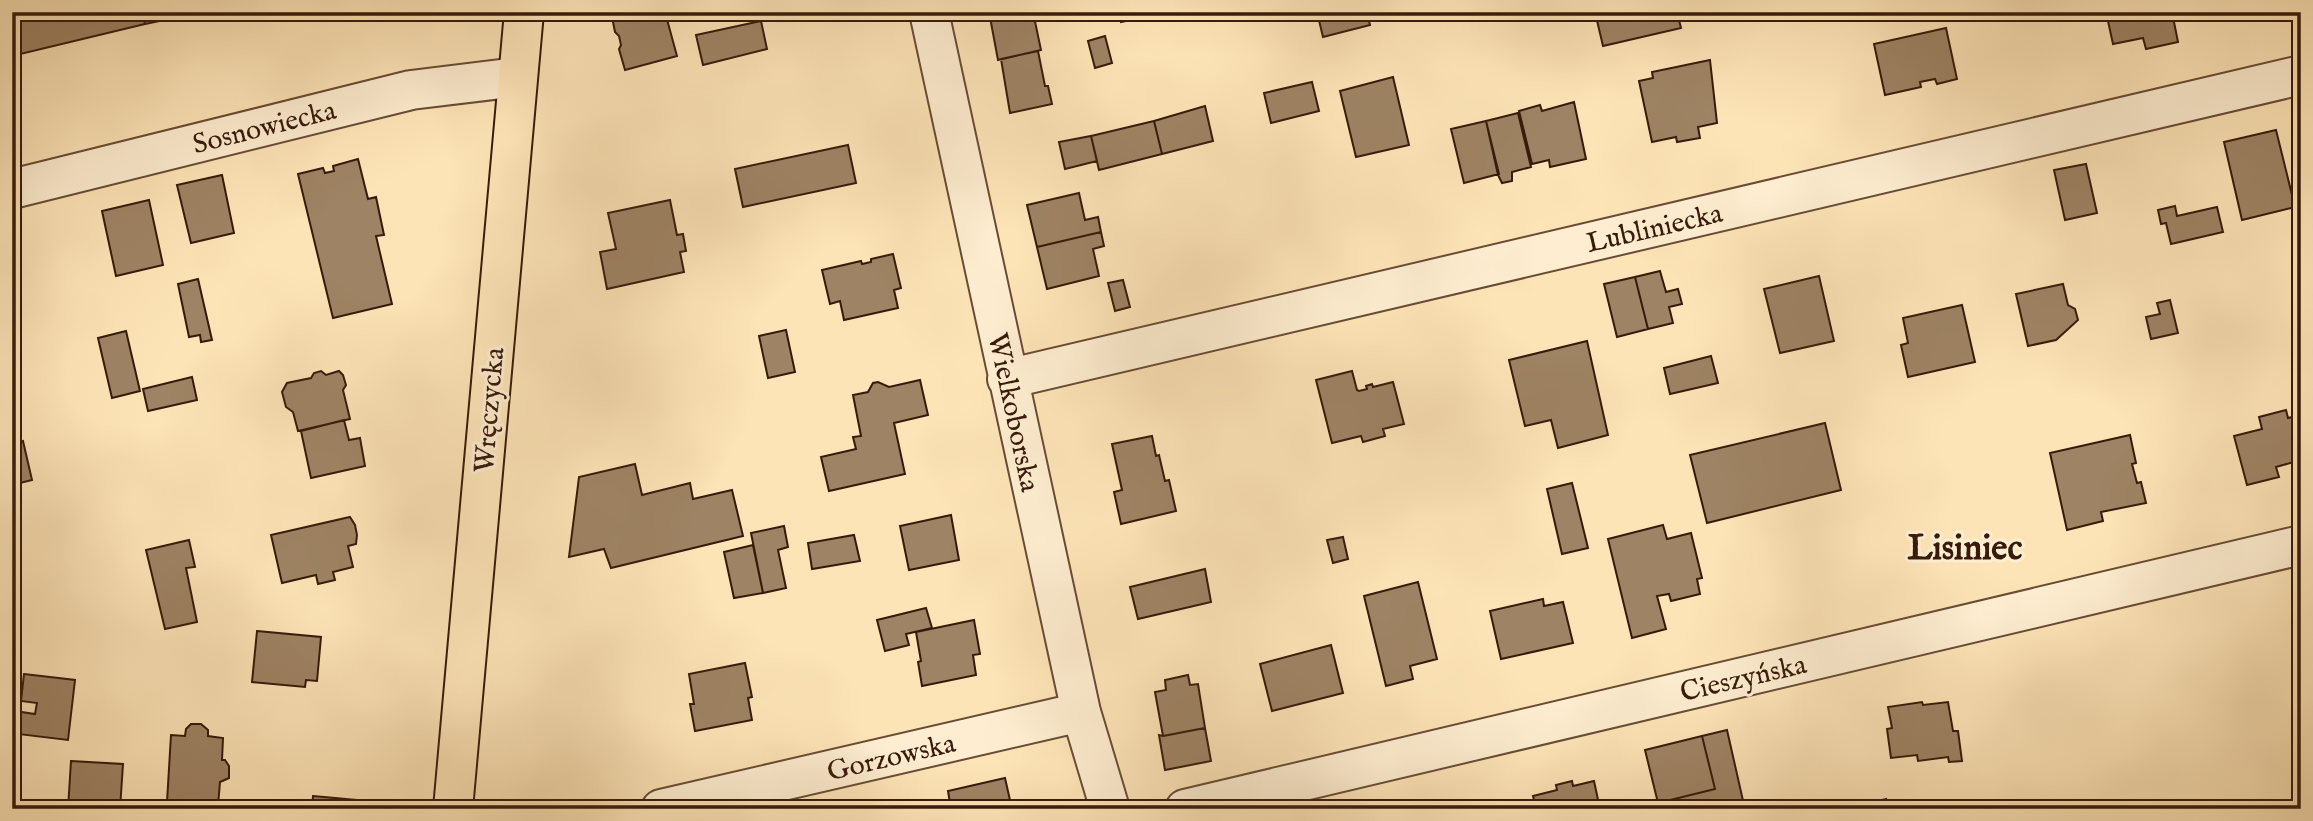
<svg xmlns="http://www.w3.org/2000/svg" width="2313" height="821" viewBox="0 0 2313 821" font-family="'IM FELL English',serif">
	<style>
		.building { fill: #9e8364; stroke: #371a0a; stroke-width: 2 }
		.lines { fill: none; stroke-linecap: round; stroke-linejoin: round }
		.minor-casing { stroke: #684c35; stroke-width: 42 }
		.major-casing { stroke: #371a0a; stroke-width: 42 }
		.minor { stroke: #feedd0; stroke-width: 38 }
		.major { stroke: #fde4b7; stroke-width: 38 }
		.labels { text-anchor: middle; stroke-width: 6; stroke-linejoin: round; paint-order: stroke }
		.street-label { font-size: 28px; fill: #371a0a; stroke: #feedd0 }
		.district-label { font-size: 35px; font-weight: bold; fill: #371a0a; stroke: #feedd0 }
	</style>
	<rect width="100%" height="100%" fill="#fde4b7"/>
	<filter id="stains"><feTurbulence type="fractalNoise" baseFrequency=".00286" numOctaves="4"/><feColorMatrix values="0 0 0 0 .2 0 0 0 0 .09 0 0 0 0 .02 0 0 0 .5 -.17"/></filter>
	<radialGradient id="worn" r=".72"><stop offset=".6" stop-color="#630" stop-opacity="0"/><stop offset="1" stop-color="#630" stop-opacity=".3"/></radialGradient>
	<!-- building -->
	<path class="building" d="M12,12H142L145,24L12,56Z
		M142,12H173L174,18L145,24Z
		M611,12H665L677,56L625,70L619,49L621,45L619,36L615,32Z
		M989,12H1033L1041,50L998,60Z
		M1118,12H1167L1121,22Z
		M1317,12H1367L1370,25L1323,37Z
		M1595,12H1677L1681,28L1603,46Z
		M2106,12H2172L2178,42L2146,49L2143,38L2113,44Z
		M761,21L767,49L703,65L696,35Z
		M1946,28L1957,79L1937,84L1935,79L1920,82L1921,87L1885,95L1874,44Z
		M1105,36L1112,63L1095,68L1088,41Z
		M1038,51L1045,86H1048L1052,104L1010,113L1001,59Z
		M1710,60L1717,123L1698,127L1700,138L1677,142L1676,137L1652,142L1639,81L1653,78L1652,72Z
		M1393,77L1409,145L1356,157L1340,91Z
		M1312,82L1319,111L1271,123L1264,93Z
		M1574,102L1586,159L1550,167L1549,160L1532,164L1519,111L1540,105L1542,111Z
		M1205,106L1213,141L1162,154L1154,121Z
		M1518,113L1531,167L1512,172V181L1502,183L1498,175L1486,121Z
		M1154,121L1162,154L1099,170L1091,136Z
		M1486,121L1499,174L1464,183L1451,129Z
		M2276,130L2295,207L2242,220L2224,142Z
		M1091,136L1097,161L1065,169L1059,142Z
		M848,145L856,183L743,207L735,169Z
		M358,159L368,199L376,197L384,235L376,236L392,304L333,318L298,174L323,168L325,173L334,171L333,166Z
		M2086,164L2097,213L2065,220L2054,170Z
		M222,175L234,233L191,243L177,185Z
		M1079,193L1085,220L1098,217L1101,232L1037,247L1027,205Z
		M149,200L163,265L116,276L102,211Z
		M670,200L677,235L683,234L686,251L680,252L684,272L607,289L600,252L616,249L608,213Z
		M2175,206L2177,216L2217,207L2223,232L2171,244L2166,223L2161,224L2158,210Z
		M1101,232L1104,246L1093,249L1099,276L1047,289L1037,247Z
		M893,254L901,288L894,290L898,308L844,320L840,301L830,304L822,270L861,261L862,264L871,262V259Z
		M1660,271L1666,292L1678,289L1682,304L1669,307L1673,323L1648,329L1635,277Z
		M1819,276L1834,341L1780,353L1764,289Z
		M1635,277L1648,329L1617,337L1604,284Z
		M198,279L212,340L201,342L200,335L189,337L178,284Z
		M1123,280L1130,307L1115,311L1108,283Z
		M2063,284L2068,305L2075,309L2078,320L2056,340L2028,346L2016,294Z
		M2170,300L2178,333L2151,339L2146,317L2160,314L2157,303Z
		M1962,305L1975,362L1908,377L1901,345L1908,343L1903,318Z
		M786,330L795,372L768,378L759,336Z
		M126,331L140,391L112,398L98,338Z
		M1587,341L1608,435L1558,448L1551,420L1525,426L1509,360Z
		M1711,356L1718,383L1670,394L1664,368Z
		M321,371L326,375L339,371L343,375L346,385L343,390L350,419L298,431L293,412L286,407L282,392L287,383L311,378L314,373Z
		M1352,371L1357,390L1359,391L1367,389L1366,386L1372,384L1373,387L1393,382L1404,424L1383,429L1385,436L1363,442L1361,436L1332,443L1316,380Z
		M192,377L197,400L148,411L143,389Z
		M920,380L928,415L894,423L905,474L829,491L821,457L856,449L853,437L861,436L853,395L868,392L873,383L878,382L889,387Z
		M2286,410L2288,418L2301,415V460L2276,467L2279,477L2247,485L2234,436L2262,429L2259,417Z
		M344,420L349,440L360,438L365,466L311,478L301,431Z
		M1825,423L1841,490L1707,523L1690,455Z
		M2130,435L2136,463L2132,464L2137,483L2141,482L2146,503L2101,512L2103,521L2067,530L2050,453Z
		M1152,436L1156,456L1159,455L1165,481L1169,480L1176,511L1121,524L1114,492L1122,490L1112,444Z
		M23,441L32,480L12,485V444Z
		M635,464L642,495L690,483L693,499L732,490L743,536L611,568L604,549L569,557L579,477Z
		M1572,483L1588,548L1562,554L1547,489Z
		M951,515L959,560L909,570L900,526Z
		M350,517L355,525L357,535L356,544L348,546L353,567L333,572L335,580L318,584L316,575L282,583L271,535Z
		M1663,525L1667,539L1691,533L1702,578L1697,579L1700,594L1671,601L1669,594L1657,596L1666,629L1632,638L1608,539Z
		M784,526L788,547L778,550L786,588L763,593L751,533Z
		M12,529L20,563L12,564Z
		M854,535L860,561L812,569L808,543Z
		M1343,537L1348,559L1333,563L1327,540Z
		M189,540L195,567L186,568L197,622L165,629L146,550Z
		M753,545L763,593L734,598L724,552Z
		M1205,569L1211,602L1138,619L1130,587Z
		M1418,582L1437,659L1410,666L1413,679L1386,686L1364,596Z
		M1543,599L1544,606L1563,602L1573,643L1501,659L1490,611Z
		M926,608L932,628L906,634L909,645L885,651L877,620Z
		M974,620L980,654L973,655L976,675L922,686L918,662L921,661L916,632Z
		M257,631L321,637L317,681L306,680L305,687L252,682Z
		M1331,645L1343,693L1272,711L1260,664Z
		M745,663L752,697L748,698L752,720L695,731L690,704H694L689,674Z
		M24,674L75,680L68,740L18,734L21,712L35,714L37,703L21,701Z
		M1188,675L1190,685L1198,684L1205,728L1163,736L1155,692L1166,690L1165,680Z
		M1922,702L1923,705L1948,702L1953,731H1958L1962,761L1949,762L1948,757L1918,761L1917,755L1891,758L1887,729L1892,728L1888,707Z
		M191,724H201L208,730V736L223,738L222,760H225L229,766V778L220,782L218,806L205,805V809H179L180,803L167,802L171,735L185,736L186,729Z
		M1205,728L1211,761L1165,770L1159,735L1163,736Z
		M1727,730L1744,805L1726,809H1659L1658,803L1715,789L1702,736Z
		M1702,736L1715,789L1658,803L1645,750Z
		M71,761L123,764L120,809H68Z
		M1005,778L1012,809H951L948,791Z
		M1572,781L1573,786L1594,781L1600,809H1536L1533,796L1557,790L1556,785Z
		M313,796L367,801L366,809H312Z
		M1886,799L1888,809H1850V808Z"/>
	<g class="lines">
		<defs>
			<path id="minor" d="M929,12L1081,712L1110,809
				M12,189L411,90L518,77
				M1007,379L2301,75
				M661,809L1081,712
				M1185,809L2301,545"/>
			<path id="major" d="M453,809L524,12"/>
		</defs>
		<!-- minor casing -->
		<use href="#minor" class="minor-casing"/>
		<!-- major casing -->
		<use href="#major" class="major-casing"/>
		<!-- minor -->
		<use href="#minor" class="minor"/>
		<!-- major -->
		<use href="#major" class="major"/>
	</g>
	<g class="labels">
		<!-- street labels -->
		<g class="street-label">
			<text transform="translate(264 126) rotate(-14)" y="10">Sosnowiecka</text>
			<text transform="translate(1654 227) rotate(-13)" y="10">Lubliniecka</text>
			<text transform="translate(488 410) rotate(-85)" y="10">Wręczycka</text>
			<text transform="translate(1015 412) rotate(78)" y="10">Wielkoborska</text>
			<text transform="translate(1743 677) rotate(-13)" y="10">Cieszyńska</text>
			<text transform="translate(891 756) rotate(-13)" y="10">Gorzowska</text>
		</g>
		<!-- district labels -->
		<g class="district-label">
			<text x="1965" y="559">Lisiniec</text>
		</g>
	</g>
	<!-- margin -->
	<rect width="2313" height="821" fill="none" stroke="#fde4b7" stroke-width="42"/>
	<rect x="14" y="14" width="2285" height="793" fill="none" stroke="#371a0a" stroke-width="3.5"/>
	<rect x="21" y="21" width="2271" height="779" fill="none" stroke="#371a0a" stroke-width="2"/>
	<rect width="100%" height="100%" filter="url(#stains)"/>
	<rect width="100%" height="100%" fill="url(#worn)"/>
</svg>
